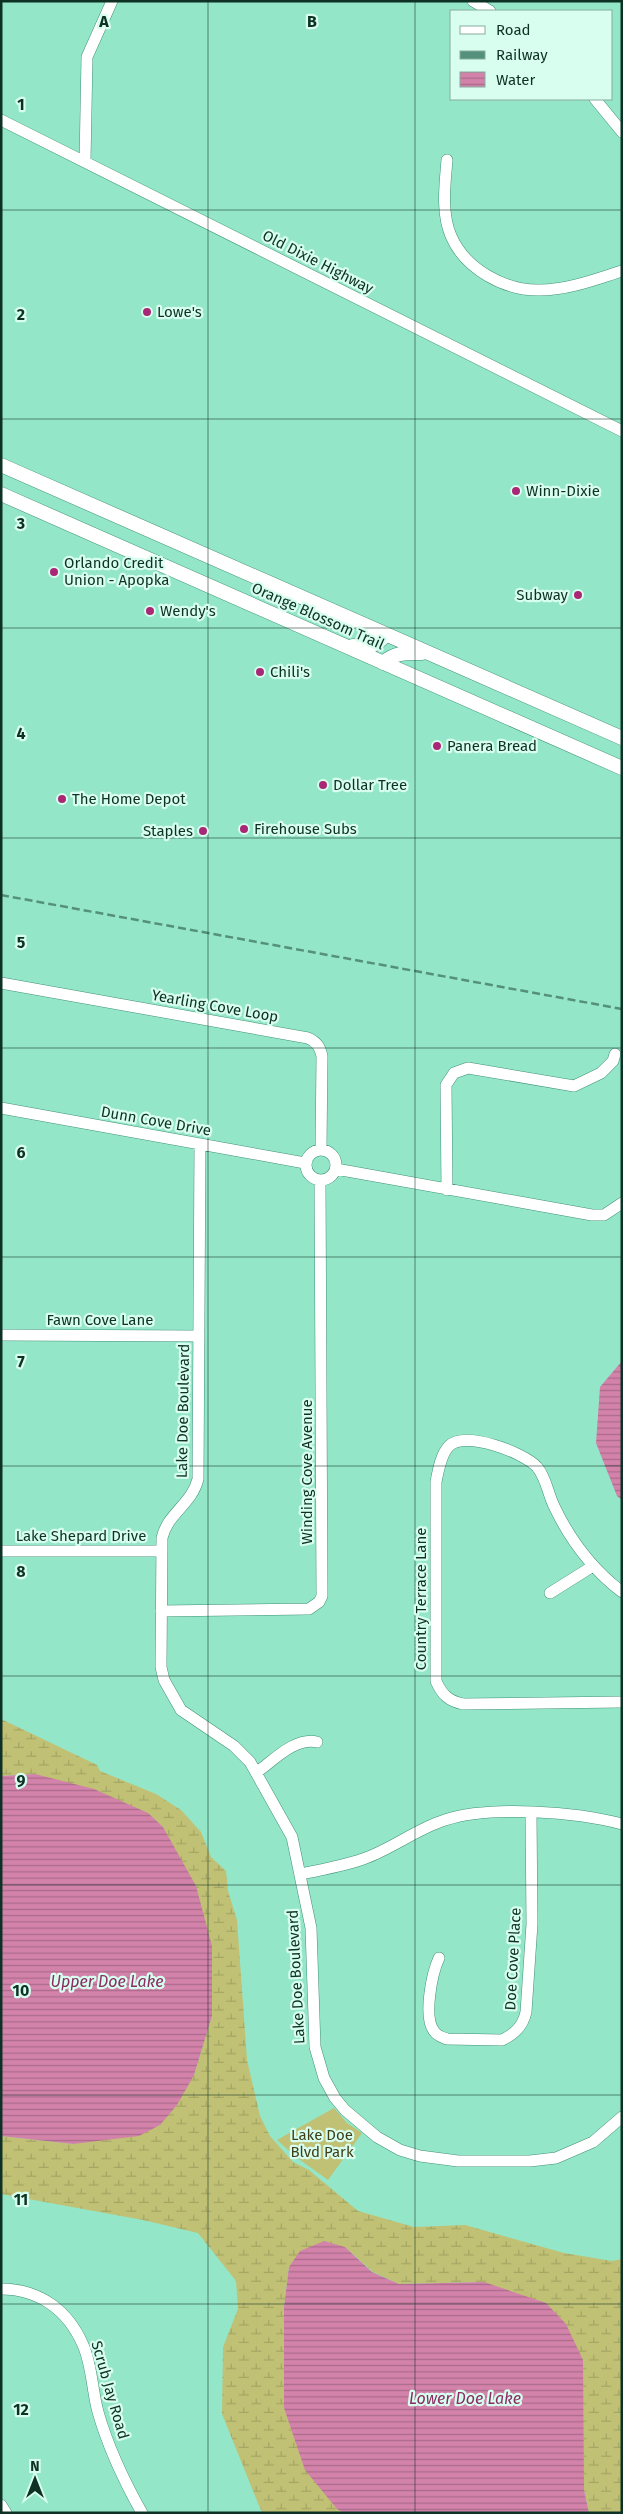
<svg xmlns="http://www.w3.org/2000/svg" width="623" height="2514" viewBox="0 0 623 2514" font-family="'Fira Sans',sans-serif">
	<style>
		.green { fill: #c0c174 }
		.wetland { fill: url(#wetland-marsh) }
		.water { fill: url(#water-rules) }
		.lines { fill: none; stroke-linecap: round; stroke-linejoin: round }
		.minor-casing { stroke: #419278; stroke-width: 12 }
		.major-casing { stroke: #419278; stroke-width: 15 }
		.minor { stroke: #fff; stroke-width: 11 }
		.major { stroke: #fff; stroke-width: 14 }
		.rail { stroke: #54907b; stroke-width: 2.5; stroke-dasharray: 8 4; stroke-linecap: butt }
		.grid { fill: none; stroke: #0e3126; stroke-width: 1; stroke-opacity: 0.55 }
		.poi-dot { fill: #a92774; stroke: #d7feee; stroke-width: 2 }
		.labels { text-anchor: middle; stroke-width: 4.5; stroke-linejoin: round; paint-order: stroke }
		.street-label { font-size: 15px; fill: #0e3126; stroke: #d7feee }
		.poi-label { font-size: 15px; fill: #0e3126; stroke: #d7feee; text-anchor: start }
		.park-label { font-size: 15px; fill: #3f3f1a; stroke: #d7feee }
		.water-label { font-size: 16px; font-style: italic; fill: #8b2c62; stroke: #d7feee }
		.grid-label { font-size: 16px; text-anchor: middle; font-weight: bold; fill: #0e3126; stroke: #d7feee; stroke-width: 4.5; stroke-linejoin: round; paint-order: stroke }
	</style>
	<defs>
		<pattern id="wetland-marsh" width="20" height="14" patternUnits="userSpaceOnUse" patternTransform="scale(1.25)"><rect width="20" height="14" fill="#c0c174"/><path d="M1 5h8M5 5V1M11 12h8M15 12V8" fill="none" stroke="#a4a664"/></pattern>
		<pattern id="water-rules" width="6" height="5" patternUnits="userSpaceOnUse" patternTransform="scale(1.25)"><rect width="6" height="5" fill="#d382aa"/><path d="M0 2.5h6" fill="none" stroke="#aa6b8a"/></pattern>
	</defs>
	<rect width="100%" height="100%" fill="#94e6c8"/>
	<!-- green -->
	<path class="green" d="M334,2108L347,2123L362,2133L328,2180L296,2157L277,2140Z"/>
	<!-- wetland -->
	<path class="wetland" d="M1,1719L97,1765L100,1771L156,1794L181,1810L201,1832L211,1857L226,1871L228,1891L237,1920L247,2060L260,2116L270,2136L293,2162L309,2170L358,2211L414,2227L465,2225L564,2253L612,2261L622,2259V2513H589L584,2490L484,2282L399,2284L373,2272L345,2247L289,2267L284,2307V2408L337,2509L344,2513H262L222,2414L223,2347L238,2309L236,2281L198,2233L143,2220L1,2194V2136L73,2144L194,2075L212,2016V1946L35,1774L1,1776Z"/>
	<!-- water -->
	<path class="water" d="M622,1361V1500L617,1496L596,1443L600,1387Z
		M35,1774L94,1789L148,1813L163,1827L196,1886L212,1946V2016L194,2075L177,2105L160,2125L139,2136L73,2144L1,2136V1776Z
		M324,2241L345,2247L372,2272L399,2284L484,2282L546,2303L566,2324L583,2360L584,2490L589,2513H344L337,2509L305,2470L284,2408V2307L289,2267L300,2251Z"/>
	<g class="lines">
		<defs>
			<path id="minor" d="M473,1L490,11
				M595,99L622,132
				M1,120L622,431
				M447,160C445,184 441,213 451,236C465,269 505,291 540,290C568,290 596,279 622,271
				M85,162L87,57L112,1
				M1,983L308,1038C317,1042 320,1047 322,1056L321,1149
				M1,1108L305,1163
				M200,1145L198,1479C192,1504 167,1514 162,1538L161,1667L164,1680L181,1710L234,1746L250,1762L292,1837L311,1928L315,2047L324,2078L335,2098L345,2110L377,2137L400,2150L420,2156L458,2161H530L556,2158L593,2142L622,2117
				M306 1165a15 15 0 1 1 30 0a15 15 0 1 1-30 0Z
				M336,1169L592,1215H604L622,1203
				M447,1190L446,1085L454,1073L468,1068L574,1086L601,1073L613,1061L615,1054
				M1,1335L199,1336
				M1,1551H161
				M622,1592C592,1569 570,1540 554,1506C548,1494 546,1477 537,1467C525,1453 465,1430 449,1446C441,1454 438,1471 436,1482V1681C442,1695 449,1701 463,1704L622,1702
				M550,1593L593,1566
				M161,1611L309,1609L319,1602L322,1596L320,1180
				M257,1772C274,1760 295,1737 317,1742
				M300,1874C321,1870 343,1866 363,1859C392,1849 416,1829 445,1820C489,1805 577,1812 622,1824
				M439,1958C432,1973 423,2017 434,2031C437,2036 442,2037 447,2039L502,2040C515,2034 523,2026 526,2012L532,1924L531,1813
				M1,2289C39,2289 68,2310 83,2345C92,2365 92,2390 98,2412C108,2447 124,2481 142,2513
				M1,2505L6,2513"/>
			<path id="major" d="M1,465L622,738
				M1,494L622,768
				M353,646C368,648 376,647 386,634
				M383,663C396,652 406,653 422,653"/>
		</defs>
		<!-- minor casing -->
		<use href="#minor" class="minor-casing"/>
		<!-- major casing -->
		<use href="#major" class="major-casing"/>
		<!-- minor -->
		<use href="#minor" class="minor"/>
		<!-- major -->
		<use href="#major" class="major"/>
		<!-- rail -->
		<path class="rail" d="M1,895L622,1009"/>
	</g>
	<!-- grid -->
	<path class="grid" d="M208,1V2513M415,1V2513M1,210H622M1,419H622M1,628H622M1,838H622M1,1048H622M1,1257H622M1,1466H622M1,1676H622M1,1885H622M1,2095H622M1,2304H622"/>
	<!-- markers -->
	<g class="poi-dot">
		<circle cx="147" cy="312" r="5"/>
		<circle cx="516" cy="491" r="5"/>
		<circle cx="54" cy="572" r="5"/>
		<circle cx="578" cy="595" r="5"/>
		<circle cx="150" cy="611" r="5"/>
		<circle cx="260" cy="672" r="5"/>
		<circle cx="437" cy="746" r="5"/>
		<circle cx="323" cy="785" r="5"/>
		<circle cx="62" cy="799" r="5"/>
		<circle cx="244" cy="829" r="5"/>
		<circle cx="203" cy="831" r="5"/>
	</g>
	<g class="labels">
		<!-- street labels -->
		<g class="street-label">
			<text transform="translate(318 262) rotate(27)" y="5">Old Dixie Highway</text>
			<text transform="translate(318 616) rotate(24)" y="5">Orange Blossom Trail</text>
			<text transform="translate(215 1006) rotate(10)" y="5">Yearling Cove Loop</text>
			<text transform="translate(156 1121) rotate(10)" y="5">Dunn Cove Drive</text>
			<text x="100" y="1325">Fawn Cove Lane</text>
			<text transform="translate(183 1411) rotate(-89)" y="5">Lake Doe Boulevard</text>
			<text transform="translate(307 1472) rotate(-90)" y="5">Winding Cove Avenue</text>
			<text x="81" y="1541">Lake Shepard Drive</text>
			<text transform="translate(421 1599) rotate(-90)" y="5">Country Terrace Lane</text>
			<text transform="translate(513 1959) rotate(-87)" y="5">Doe Cove Place</text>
			<text transform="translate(296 1977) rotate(-93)" y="5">Lake Doe Boulevard</text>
			<text transform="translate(110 2390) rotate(74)" y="5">Scrub Jay Road</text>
		</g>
		<!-- poi labels -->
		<g class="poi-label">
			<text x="157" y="317">Lowe's</text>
			<text x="526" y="496">Winn-Dixie</text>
			<text x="64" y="568">Orlando Credit<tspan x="64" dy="17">Union - Apopka</tspan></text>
			<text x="568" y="600" text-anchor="end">Subway</text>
			<text x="160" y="616">Wendy's</text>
			<text x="270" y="677">Chili's</text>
			<text x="447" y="751">Panera Bread</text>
			<text x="333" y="790">Dollar Tree</text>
			<text x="72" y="804">The Home Depot</text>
			<text x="254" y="834">Firehouse Subs</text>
			<text x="193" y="836" text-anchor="end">Staples</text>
		</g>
		<!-- park labels -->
		<g class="park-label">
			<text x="322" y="2140">Lake Doe<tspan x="322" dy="17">Blvd Park</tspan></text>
		</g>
		<!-- water labels -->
		<g class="water-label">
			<text x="107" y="1987">Upper Doe Lake</text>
			<text x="465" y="2404">Lower Doe Lake</text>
		</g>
	</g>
	<g class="grid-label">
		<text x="104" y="27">A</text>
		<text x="312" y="27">B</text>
		<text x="21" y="110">1</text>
		<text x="21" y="320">2</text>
		<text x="21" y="529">3</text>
		<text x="21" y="739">4</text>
		<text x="21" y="948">5</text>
		<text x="21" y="1158">6</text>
		<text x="21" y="1367">7</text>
		<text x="21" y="1577">8</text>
		<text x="21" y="1786">9</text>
		<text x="21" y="1996">10</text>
		<text x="21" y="2205">11</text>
		<text x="21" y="2415">12</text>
	</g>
	<!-- border -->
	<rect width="623" height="2514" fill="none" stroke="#0e3126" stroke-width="5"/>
	<!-- legend -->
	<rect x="450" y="10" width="162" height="90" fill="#d7feee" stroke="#87ac9e"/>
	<rect x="460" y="26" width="25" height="8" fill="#ffffff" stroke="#87ac9e"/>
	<text x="496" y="35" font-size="15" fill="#0e3126">Road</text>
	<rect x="460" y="51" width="25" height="8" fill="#54907b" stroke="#87ac9e"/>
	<text x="496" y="60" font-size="15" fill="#0e3126">Railway</text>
	<rect x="460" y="72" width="25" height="15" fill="url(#water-rules)" stroke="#87ac9e"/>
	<text x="496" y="85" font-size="15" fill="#0e3126">Water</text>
	<!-- north arrow -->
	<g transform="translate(35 2479)" stroke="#d7feee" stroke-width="4" paint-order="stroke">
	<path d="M0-4L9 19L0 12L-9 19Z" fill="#0e3126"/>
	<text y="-8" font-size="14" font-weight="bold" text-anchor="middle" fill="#0e3126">N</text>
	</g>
</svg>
